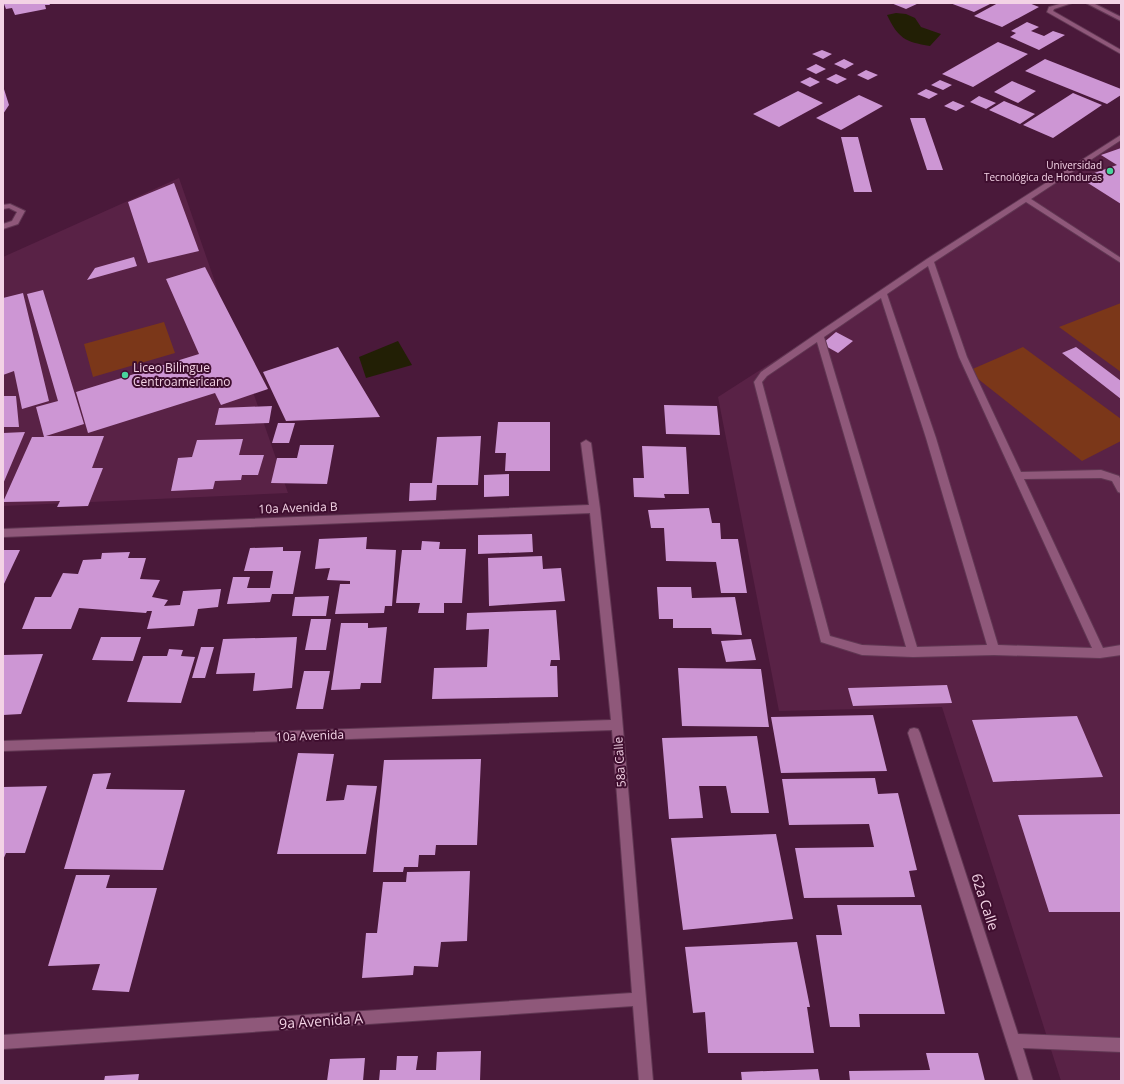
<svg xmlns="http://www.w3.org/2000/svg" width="1124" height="1084" viewBox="0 0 1124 1084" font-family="'Open Sans',sans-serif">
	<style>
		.built { fill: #592246 }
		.green { fill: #7b3719 }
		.water { fill: #221f05 }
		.building { fill: #cd96d4 }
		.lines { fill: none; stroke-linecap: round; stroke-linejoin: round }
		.service-casing { stroke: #613753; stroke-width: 2 }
		.minor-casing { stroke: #613753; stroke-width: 2 }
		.service { fill: #8f587a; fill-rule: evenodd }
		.minor { fill: #8f587a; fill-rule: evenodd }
		.poi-dot { fill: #49d49d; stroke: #3f0e2f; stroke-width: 1.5 }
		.labels { text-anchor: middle; stroke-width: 4; stroke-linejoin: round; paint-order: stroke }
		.far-poi-label { font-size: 10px; fill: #f3d3e5; stroke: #3f0e2f; text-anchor: end }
		.poi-label { font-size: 12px; fill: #f3d3e5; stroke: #3f0e2f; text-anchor: start }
		.street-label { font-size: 12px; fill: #f3d3e5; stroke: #3f0e2f }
		.near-street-label { font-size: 14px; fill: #f3d3e5; stroke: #3f0e2f }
	</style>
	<rect width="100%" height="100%" fill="#4a193a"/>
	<!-- built -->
	<path class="built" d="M1121,134V1081H1061L942,707L779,711L718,397L855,309L1011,212Z
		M179,178L288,493L3,506V257Z"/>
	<!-- green -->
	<path class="green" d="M1121,303V372L1059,327Z
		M164,322L175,353L93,377L84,344Z
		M1023,347L1121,419V441L1082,461L968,371Z"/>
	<!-- water -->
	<path class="water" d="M896,13L906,14L915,18L921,27L941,34L930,46C905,42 898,38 887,15Z
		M398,341L412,365L366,378L359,357Z"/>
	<!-- building -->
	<path class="building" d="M49,3L50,5H45L46,9L15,15L12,8L6,9L4,4Z
		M891,3H919L906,9Z
		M950,3H992L974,12Z
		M998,3H1029L1039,7L1002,27L974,16Z
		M1027,22L1039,27L1031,31L1044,36L1053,31L1065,35L1039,50L1010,37L1016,33L1011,31Z
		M998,42L1028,54L973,87L942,74Z
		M822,50L832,54L823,59L812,54Z
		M844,59L854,64L845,69L834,64Z
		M1045,59L1121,89V95L1107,104L1025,71Z
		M816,64L826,69L816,74L806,69Z
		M866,70L878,75L868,80L857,75Z
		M836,74L847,79L837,84L826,79Z
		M810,77L820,82L810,87L800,82Z
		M940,80L952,85L943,90L931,85Z
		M1012,81L1036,91L1018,103L994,92Z
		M3,86L9,105L3,114Z
		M926,89L938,94L929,99L917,94Z
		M798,91L823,103L779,127L753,114Z
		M1073,93L1102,105L1053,138L1023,125Z
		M859,95L883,106L841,130L816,118Z
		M979,96L996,103L986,109L970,102Z
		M953,101L965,106L956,111L944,106Z
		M1004,101L1035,114L1020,124L989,110Z
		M910,118H925L943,170H927Z
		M841,137H858L872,192H854Z
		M1121,148V204L1080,178L1117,165L1101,155Z
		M174,183L199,251L148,263L128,202Z
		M134,257L137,266L87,280L95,268Z
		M205,267L268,389L221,405L215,393L88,433L76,392L199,354L166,279Z
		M43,290L84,424L46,436H104L92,468H103L88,506L57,507L60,501L3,502L32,437H44L36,407L58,401L27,294Z
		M23,293L49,401L22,409L14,371L3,375V298Z
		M836,332L853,341L838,353L822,344Z
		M338,347L380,417L286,421L263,372Z
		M1076,347L1121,381V399L1062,353Z
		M3,396H16L19,427H3Z
		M664,405L717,406L720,435L666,434Z
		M272,406L269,423L215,425L219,408Z
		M498,422H550V471H505L506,453H495Z
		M278,423H295L289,443H272Z
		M25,432L3,484V433Z
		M481,436L478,485H437L436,500L409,501L410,483H432L437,437Z
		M243,439L239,455H264L258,475H242L241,480L215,481L213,489L171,491L178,458L192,457L197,440Z
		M300,445H334L327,484L271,483L277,458H297Z
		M642,446L686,447L689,494H664L665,498L634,497L633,478H644Z
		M509,474V496L484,497V475Z
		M709,508L712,523H720L721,539H738L747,593H721L716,562L666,561L664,528H651L648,510Z
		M532,534L533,552L478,554V535Z
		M367,537L366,549L396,550L392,606H385L384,613L335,614L340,584H350V581L327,580L330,568L315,569L319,539Z
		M422,541L440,542L439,549H466L462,603H444V613H418L420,603H396L402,550H421Z
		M283,547V551H301L293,594H272L270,602L227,604L233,577H250L247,588H270L273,571H244L250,548Z
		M3,550H20L3,586Z
		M130,552L128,558H146L140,579L160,580L152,597L168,600L164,606L180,605L183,591L221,589L218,607L198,609L194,626L147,629L152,611H147L146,613L79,608L71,629H22L35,597H51L63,573L78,574L83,560L101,559L102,553Z
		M542,556L543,569L561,568L565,601L489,606L488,558Z
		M657,587H691L692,598L735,597L742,635L712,634L711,628H673V619H659Z
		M329,596L326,616H292L295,597Z
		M556,610L560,660H551L550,666H557L558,697L432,699L434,668L487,667L489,629L466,630L467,613Z
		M311,619H331L326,650H305Z
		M341,623H368V628L387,627L381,683H361L360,689L331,690Z
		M101,637H141L133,661L92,660Z
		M297,637L292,688L253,691L255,673L216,674L223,639Z
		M751,639L756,660L726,662L721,641Z
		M201,647H214L205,678H192Z
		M169,649L183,650L181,656L195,657L181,703L127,702L143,656H167Z
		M43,654L21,714L3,715V655Z
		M678,668L761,669L769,727L682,726Z
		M304,671H330L323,709H296Z
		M947,685L952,703L853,706L848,688Z
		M873,715L887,771L781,773L771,717Z
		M1077,716L1103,777L993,782L972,720Z
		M757,736L769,813H731L726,786H699L703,818L669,819L662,738Z
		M298,753L334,754L326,801L344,800L347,785L377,786L366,854H277Z
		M481,759L477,845H436L435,855H419L418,867H404L403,872H373L384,760Z
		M111,773L106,789L185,790L163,870L64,869L93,774Z
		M875,778L878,794L898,793L917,870L909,871L915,897L804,898L795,848L874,847L869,824L789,825L782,779Z
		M47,786L25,853H6L3,860V787Z
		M1121,814V912H1049L1018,815Z
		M776,834L793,919L683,930L671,838Z
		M470,871L467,941L441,942L438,967L414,966L413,975L362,978L366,933H377L383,882H406L407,872Z
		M76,875H110L106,888H157L129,992L92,990L100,964L48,966Z
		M837,905H921L945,1014H859L860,1027H830L816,935H842Z
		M797,942L810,1007H807L814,1053H708L705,1012L693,1013L685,947Z
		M481,1051L480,1081H379L380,1070H396L397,1056H418L416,1070H436L437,1052Z
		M926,1053H978L985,1081H850L849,1071L930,1070Z
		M365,1058L363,1081H327L330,1059Z
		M818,1069L820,1081H742L741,1072Z
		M139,1074L138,1081H104L105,1076Z"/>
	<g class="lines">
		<defs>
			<path id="service" d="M1063,3H1072L1054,9L1053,11L1121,50V54L1047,12L1049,7Z
				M1086,3H1093L1121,17V21Z
				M1121,135V140L1031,199L1121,258V263L1026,202L934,262L967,357L1021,472L1101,470L1119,476L1121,480V493L1118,492L1112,481L1101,478L1024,479L1103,648L1121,645V655L1100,658L994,655L913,657L862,655L821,642L754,382L761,372L816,334L927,259ZM928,266L959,357L1092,648L998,645L936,438L887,294ZM881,298L926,438L987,645L917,647L824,337ZM817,342L906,647L862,645L830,636L762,382L767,376Z"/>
			<path id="minor" d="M10,204L25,211L18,224L3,229V224L12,221L17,212L9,208L3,209V205Z
				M586,440L591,443L600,509L619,682L653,1081H639L633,1006L3,1049V1035L632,993L612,730L3,751V741L611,720L590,513L3,537V529L589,505L581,443Z
				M914,728L918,729L920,733L1018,1034L1121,1038V1052L1023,1048L1033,1081H1019L908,733L910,729Z"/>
		</defs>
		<!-- service casing -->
		<use href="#service" class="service-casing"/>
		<!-- minor casing -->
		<use href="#minor" class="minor-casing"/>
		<!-- service -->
		<use href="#service" class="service"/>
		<!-- minor -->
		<use href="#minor" class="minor"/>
	</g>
	<!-- markers -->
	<g class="poi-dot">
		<circle cx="1110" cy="171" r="4"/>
		<circle cx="125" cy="375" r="4"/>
	</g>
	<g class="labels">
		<!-- far-poi labels -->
		<g class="far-poi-label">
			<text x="1102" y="169">Universidad<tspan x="1102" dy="12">Tecnológica de Honduras</tspan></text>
		</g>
		<!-- poi labels -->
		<g class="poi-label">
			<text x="133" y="372">Liceo Bilingue<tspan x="133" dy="14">Centroamericano</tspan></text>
		</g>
		<!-- street labels -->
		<g class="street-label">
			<text transform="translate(298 508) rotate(-2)" y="4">10a Avenida B</text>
			<text transform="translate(310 736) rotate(-2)" y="4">10a Avenida</text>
			<text transform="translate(620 762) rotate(-94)" y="4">58a Calle</text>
		</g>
		<!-- near-street labels -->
		<g class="near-street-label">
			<text transform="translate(985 902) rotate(72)" y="5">62a Calle</text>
			<text transform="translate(321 1021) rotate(-4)" y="5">9a Avenida A</text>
		</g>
	</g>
	<!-- border -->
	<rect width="1124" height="1084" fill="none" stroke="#f3d3e5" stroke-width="8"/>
</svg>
